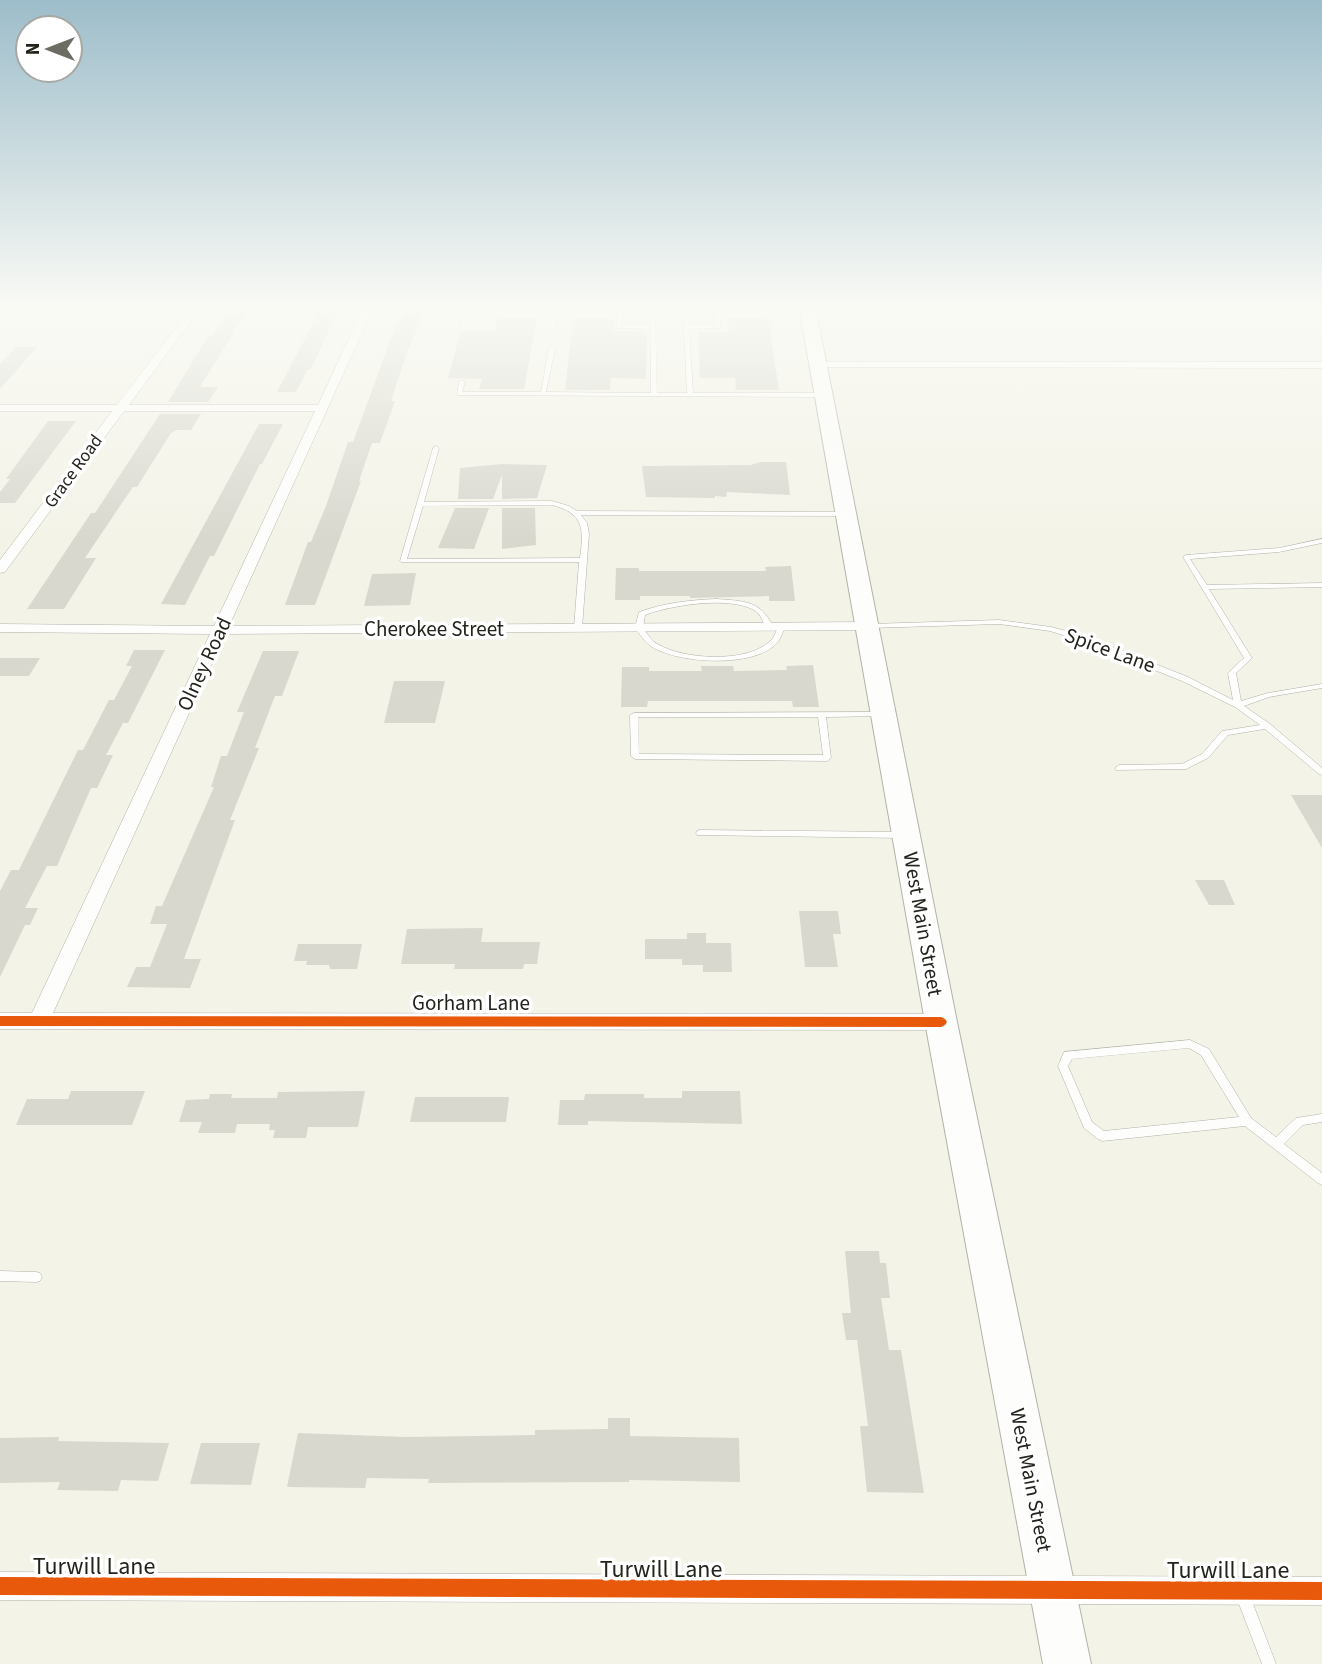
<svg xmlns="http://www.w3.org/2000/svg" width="1322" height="1664" viewBox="0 0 1322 1664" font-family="'Source Sans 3',sans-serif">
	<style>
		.building { fill: #d8d8cf }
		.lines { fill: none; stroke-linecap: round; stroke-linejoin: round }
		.lane-casing { stroke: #b2b2aa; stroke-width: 1 }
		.street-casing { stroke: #b2b2aa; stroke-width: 1 }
		.primary-casing { stroke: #b2b2aa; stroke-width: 2 }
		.lane { fill: #fdfdfc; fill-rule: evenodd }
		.street { fill: #fdfdfc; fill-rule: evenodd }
		.primary { fill: #fdfdfc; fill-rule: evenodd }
		.cycleway-casing { stroke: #fff; stroke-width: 5 }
		.cycleway { fill: #e8590c; fill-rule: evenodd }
		.labels { text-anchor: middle; stroke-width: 7; stroke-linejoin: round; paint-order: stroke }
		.far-street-label { font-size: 18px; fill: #23231c; stroke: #fff }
		.street-label { font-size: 21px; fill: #23231c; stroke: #fff }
		.near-street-label { font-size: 24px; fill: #23231c; stroke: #fff }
	</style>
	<rect width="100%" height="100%" fill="#f3f3e8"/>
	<!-- building -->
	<path class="building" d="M232,306H239L247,311L200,387H218L208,402H168L208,336H213Z
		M322,306H340L311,369H308L296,392H277Z
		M407,306H426L405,358L391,401H395L380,443H372L359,481H361L315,605H285L308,542H311L326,506L348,442H353L398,319H402Z
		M497,318H537L524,389H479L482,379L448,378L461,331H494Z
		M573,318H614V331L647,332L646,379L611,378L610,390H565Z
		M728,318H768L779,390H736L735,378H700L698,332H729Z
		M16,347H37L0,389V364Z
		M160,414H201L191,430H177L171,433L137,487H133L122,503L85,558H96L64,609H27L91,513H95Z
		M48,421H76L15,503H0V492L10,479H6Z
		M259,424H283L262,464H260L214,556H210L185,605L161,604Z
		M761,462H786L790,495L727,492L726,497L715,496V498L646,497L642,466L750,465Z
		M502,464L547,465L537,498L502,499V475L493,499H458L460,468Z
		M455,508H489L474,549L438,548Z
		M502,508H535L536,545L502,549Z
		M791,566L795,601H769V596L690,598V596H640V600H615L616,568H639V571H766L765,567Z
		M416,573L410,605L364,606L372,574Z
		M134,650H165L128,723H123L106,755H113L97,788H91L57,866H47L25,908H38L30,925H25L0,977V891L11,870H19L78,750H83L109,700H114L132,666H126Z
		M263,651H299L282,696H275L255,748H259L230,820H235L184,959H201L190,988L127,987L136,967H150L167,924H150L156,906H162L214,787H211L221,756H227L244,712H237Z
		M0,658H40L29,676H0Z
		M813,665L819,707H793L792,701H648L647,707H621L622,667H649V671H702L701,666H733L734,671L787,670L786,666Z
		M394,681H445L435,723H384Z
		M1291,795H1322V848Z
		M1195,880H1224L1235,905H1209Z
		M799,911H838L841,934H833L838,967H805Z
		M483,928L481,942H540L537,964H524L523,969H454L455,964H401L407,929Z
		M687,933H706V943H731L732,972H703V965H682V959H645V939H687Z
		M298,944H362L357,969H330L329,965H306L307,961H294Z
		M71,1091H145L132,1125H16L27,1099H68Z
		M365,1091L358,1127H308L306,1138H273L275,1130H269L270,1124H237L235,1133H198L202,1122H179L186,1100L209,1099L210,1094H232L231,1098H277L278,1092Z
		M682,1091H740L742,1124L588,1121V1125H558L560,1100H584L585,1094H644V1098H682Z
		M415,1097H509L506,1122H410Z
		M845,1251H879L880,1263H886L890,1298H881L889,1350H901L924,1493L867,1492L860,1426H868L857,1340H846L842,1313H851Z
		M608,1418H630V1436L739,1438L740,1482L629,1480V1482L428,1483L429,1479L367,1478L365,1488L287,1487L298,1433L406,1437L535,1435V1430L608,1429Z
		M59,1437L58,1441L169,1443L158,1481L121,1480L118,1491L57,1490L60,1482L0,1483V1438Z
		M201,1443H260L251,1485L190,1484Z"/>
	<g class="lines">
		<defs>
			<path id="lane" d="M470,306L478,308L763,309V311H720V328L689,329L693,393H822L825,395L822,397L457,395L459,382L462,380L465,382L462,392H541L549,349L552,347L555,349L546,392L651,393V329L617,328V311H557L556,326L553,328L550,326L552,311L475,310L468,313L464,326L459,327L464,312L471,308ZM622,311H651V325H622ZM655,311H683L687,393H657ZM688,311H715V325H688Z
				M436,446L439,448L424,502L552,501L569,506L577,511L845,512L848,514L845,516L581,515L587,523L589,534L582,628L578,630L574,628L579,562H401L400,561L433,448ZM552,505C584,513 584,529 580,558L407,559L423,506Z
				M1322,539V543L1279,552L1190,559L1207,585L1322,583V587L1209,589L1252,658L1236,673L1241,701L1268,693L1322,684V688L1269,697L1244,706L1270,724L1322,768V775L1319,774L1265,729L1228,735L1208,758L1186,769L1116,770L1115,768L1119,765L1182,764L1202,754L1222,731L1260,725L1235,707L1182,681L1079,640L1050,631L999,624L870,628L866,626L870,624L999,620L1051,627L1085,636L1188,677L1233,700L1228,673L1244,658L1183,557L1186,555L1279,548Z
				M716,599C743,601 761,600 773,627L772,629H766C763,622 761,614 754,610C729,596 671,605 645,615L643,628C646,632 649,637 653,641C676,659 735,662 760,648C764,646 770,642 773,638C776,633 776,629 781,625L785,627C783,631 781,638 778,642C756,669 675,664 649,645C643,640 640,634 635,628L639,612C664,603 690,600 716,599Z
				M883,712L887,714L886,716L826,717L831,758L827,761L635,759L631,756L630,715L634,713ZM638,717H818L823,755L639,754Z
				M700,830L902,832L906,835L902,838L697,835L696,833L697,831Z
				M1190,1040L1209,1049L1251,1118L1276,1137L1296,1118L1322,1114V1122L1303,1125L1284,1144L1322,1173V1185L1318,1183L1245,1126L1102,1141L1098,1139L1084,1128L1058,1066L1064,1052ZM1189,1048L1201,1055L1239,1117L1104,1131L1092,1122L1068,1066L1072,1059Z
				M0,1271L36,1272L40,1273L42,1277L40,1281L36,1282L0,1281Z
				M1243,1589L1248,1591L1276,1664H1262L1236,1596L1238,1591Z"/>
			<path id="street" d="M11,306H22L0,327V318Z
				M192,306H202L129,405H318L364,306H374L229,626L868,622L875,626L868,630L225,634L53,1013L941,1014L948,1017L951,1022L948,1027L941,1030L0,1029V1013H32L210,634L0,632V624L214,626L315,411H124L5,572L0,573V560L112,411H0V405H117Z
				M812,362H1322V368L816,367L812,366Z
				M0,1572L1322,1577V1605L0,1600Z"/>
			<path id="primary" d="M799,306H815L957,1022L1091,1664H1043L925,1022Z"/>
		</defs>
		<!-- lane casing -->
		<use href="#lane" class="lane-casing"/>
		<!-- street casing -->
		<use href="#street" class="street-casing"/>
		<!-- primary casing -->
		<use href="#primary" class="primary-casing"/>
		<!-- lane -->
		<use href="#lane" class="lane"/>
		<!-- street -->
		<use href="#street" class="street"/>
		<!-- primary -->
		<use href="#primary" class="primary"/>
		<defs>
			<path id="cycleway" d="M0,1016L941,1017L945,1019L947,1022L945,1025L941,1027L0,1026Z
				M0,1577L1322,1582V1600L0,1595Z"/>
		</defs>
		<!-- cycleway casing -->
		<use href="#cycleway" class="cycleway-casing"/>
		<!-- cycleway -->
		<use href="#cycleway" class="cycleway"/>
	</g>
	<!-- sky -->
	<linearGradient id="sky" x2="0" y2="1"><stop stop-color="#9dbdca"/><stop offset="0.57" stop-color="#fafaf5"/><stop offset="1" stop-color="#fafaf5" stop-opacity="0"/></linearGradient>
	<rect width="1322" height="539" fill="url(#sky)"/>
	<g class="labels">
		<!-- far-street labels -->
		<g class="far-street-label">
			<text transform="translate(73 471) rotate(-54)" y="6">Grace Road</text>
		</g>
		<!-- street labels -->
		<g class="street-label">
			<text x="434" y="636">Cherokee Street</text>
			<text transform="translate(1110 650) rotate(20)" y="7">Spice Lane</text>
			<text transform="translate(204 664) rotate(-65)" y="7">Olney Road</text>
			<text transform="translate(923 924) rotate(80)" y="7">West Main Street</text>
			<text x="471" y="1010">Gorham Lane</text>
			<text transform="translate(1031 1480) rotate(79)" y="7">West Main Street</text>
		</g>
		<!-- near-street labels -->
		<g class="near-street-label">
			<text x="94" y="1574">Turwill Lane</text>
			<text x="661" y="1577">Turwill Lane</text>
			<text x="1228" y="1578">Turwill Lane</text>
		</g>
	</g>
	<!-- north arrow -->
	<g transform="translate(49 49) rotate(270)"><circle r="33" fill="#ffffff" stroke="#a7a7a4" stroke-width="2"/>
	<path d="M0-5L12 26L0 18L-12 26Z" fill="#6c6c63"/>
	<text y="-10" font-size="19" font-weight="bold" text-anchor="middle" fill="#23231c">N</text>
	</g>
</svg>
